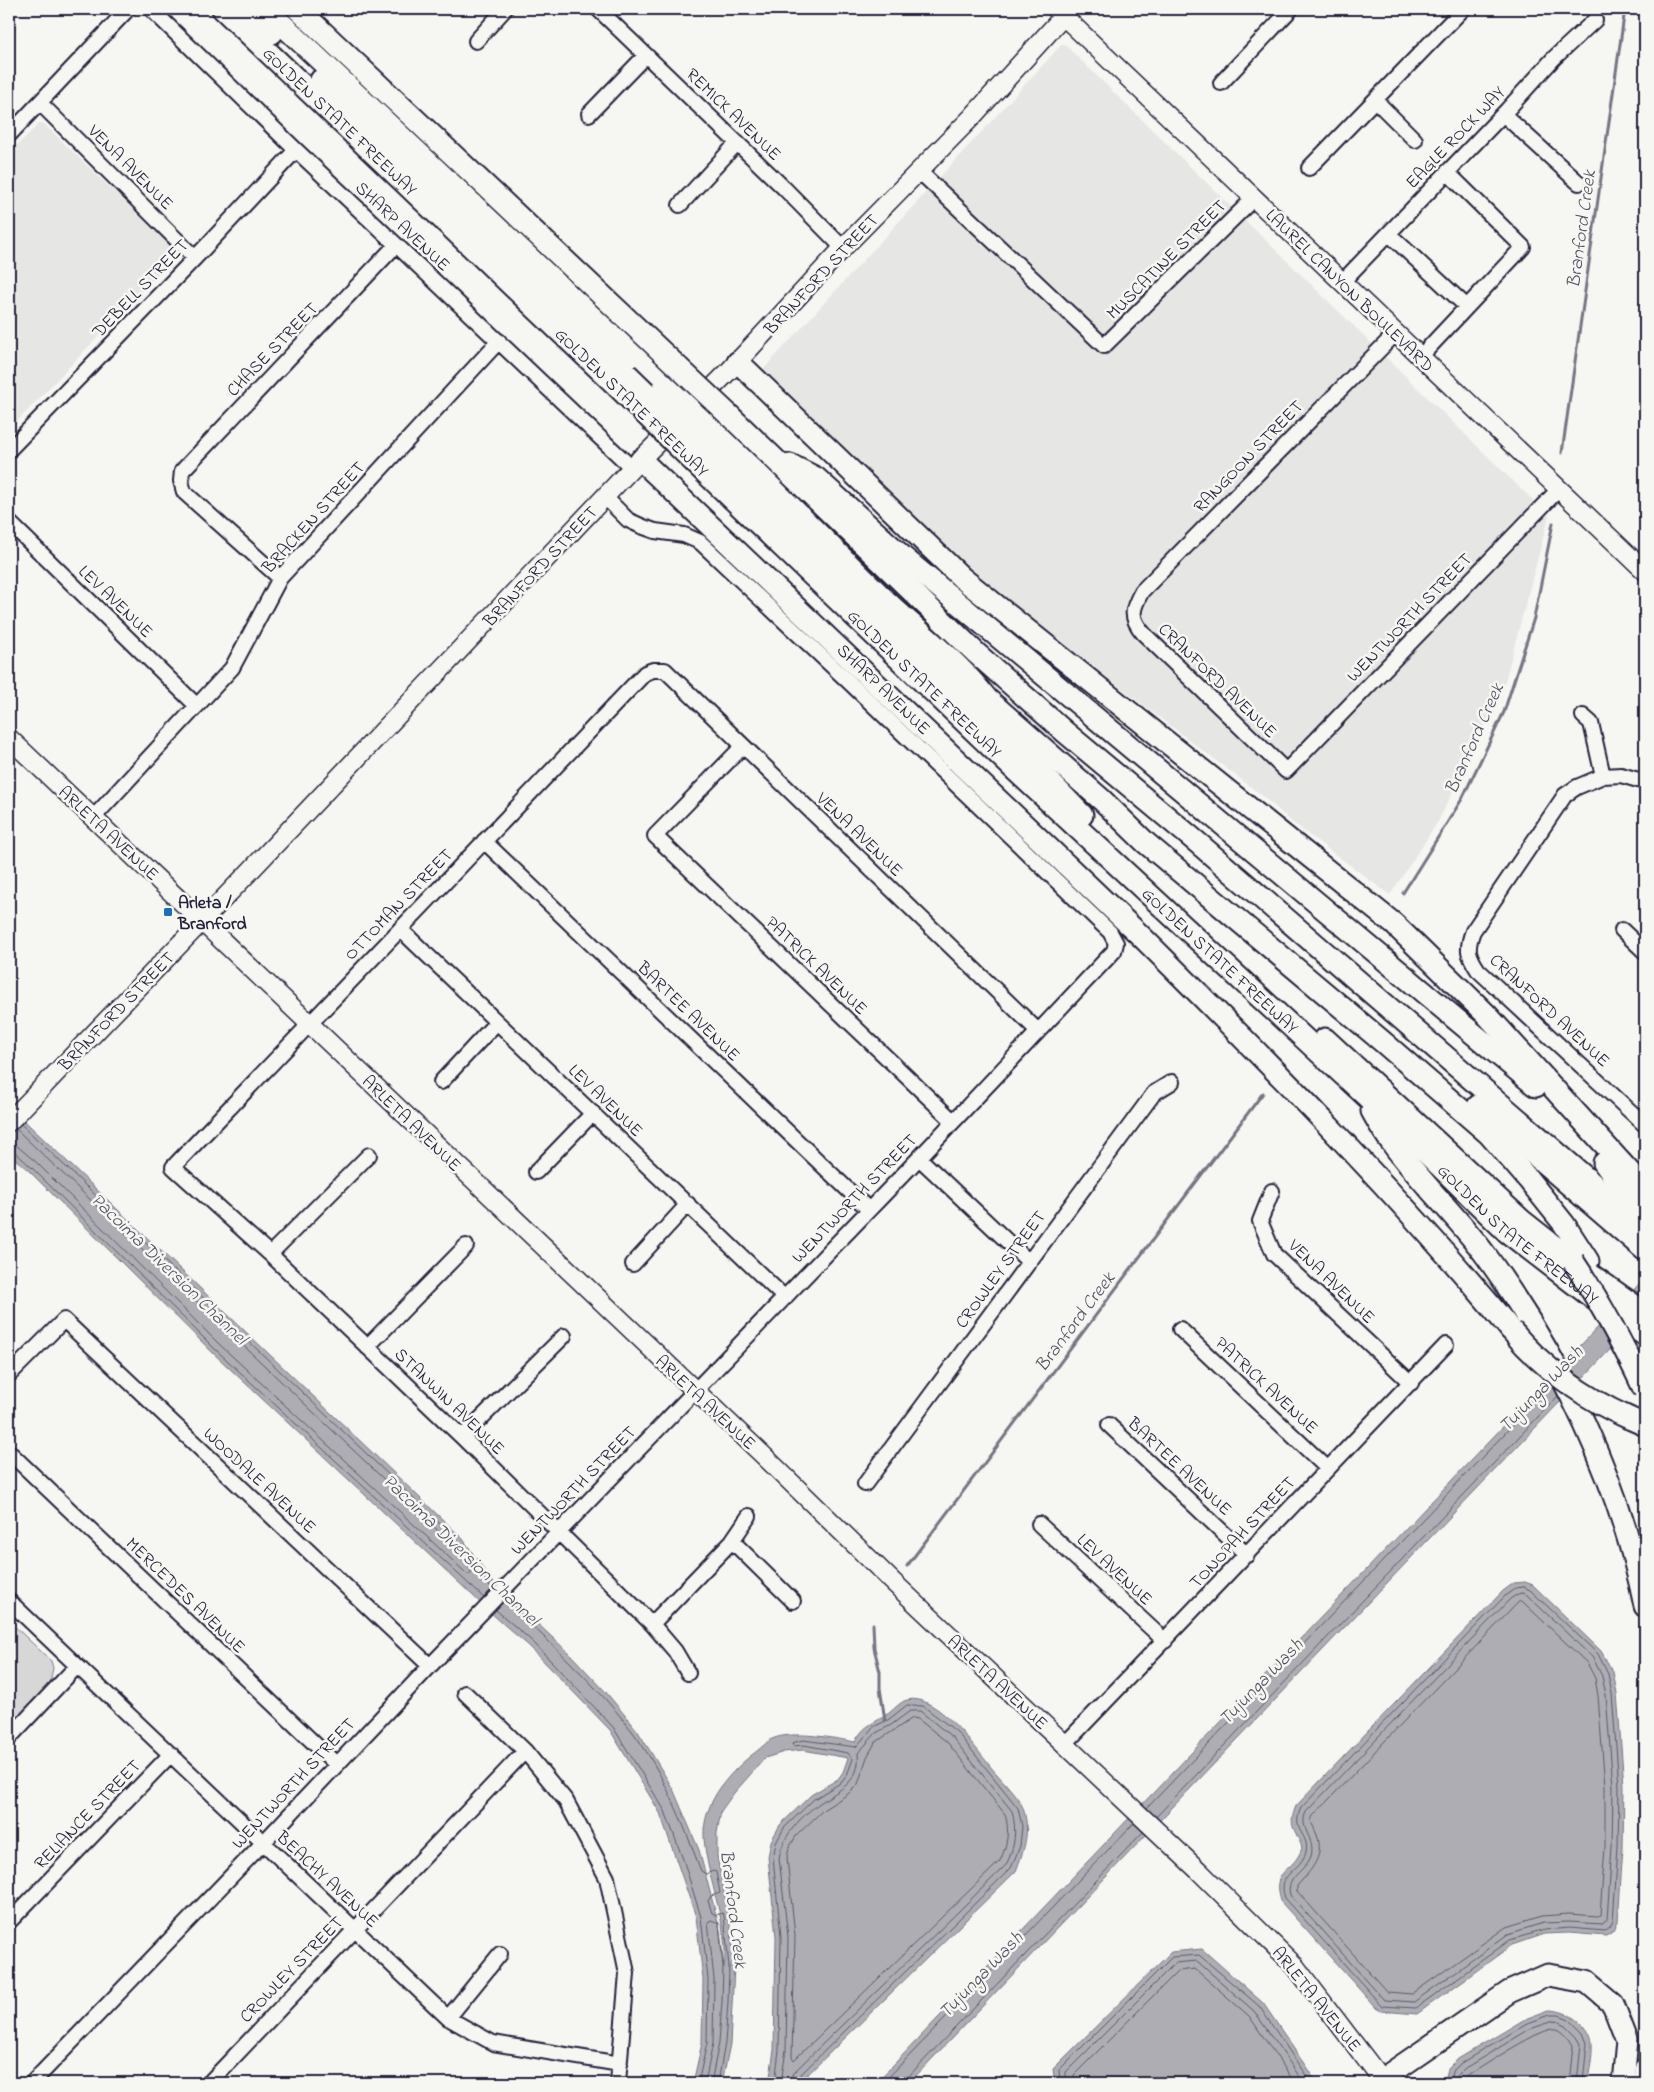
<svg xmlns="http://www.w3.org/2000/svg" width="1654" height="2092" viewBox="0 0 1654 2092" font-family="'Indie Flower',sans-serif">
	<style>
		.built { fill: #e6e6e4 }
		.green { fill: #d7d7d7; stroke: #7c7c89 }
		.water { fill: #adadb3; stroke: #757583 }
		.pier { fill: #f6f6f2 }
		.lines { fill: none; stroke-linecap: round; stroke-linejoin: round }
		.shore { stroke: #5a5a6b; stroke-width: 1 }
		.stream { stroke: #757583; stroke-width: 3 }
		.minor-casing { stroke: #22223b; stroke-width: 18 }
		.major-casing { stroke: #22223b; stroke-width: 21 }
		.highway-casing { stroke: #22223b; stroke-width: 25 }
		.minor { stroke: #f6f6f2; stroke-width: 14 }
		.major { stroke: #f6f6f2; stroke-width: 18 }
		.highway { stroke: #f6f6f2; stroke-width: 21 }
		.highway-bridge-casing { stroke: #22223b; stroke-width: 25; stroke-linecap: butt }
		.highway-bridge { stroke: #f6f6f2; stroke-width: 21 }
		.poi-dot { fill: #1f6fb2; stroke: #f6f6f2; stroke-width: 2 }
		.labels { text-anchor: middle; stroke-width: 5; stroke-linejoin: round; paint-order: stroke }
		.street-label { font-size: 18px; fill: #22223b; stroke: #f6f6f2 }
		.poi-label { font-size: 18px; font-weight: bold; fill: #22223b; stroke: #f6f6f2; text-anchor: start }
		.water-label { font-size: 19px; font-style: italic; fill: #535365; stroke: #f6f6f2 }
	</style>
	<rect width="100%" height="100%" fill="#f6f6f2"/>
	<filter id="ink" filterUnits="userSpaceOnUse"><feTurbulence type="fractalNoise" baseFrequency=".02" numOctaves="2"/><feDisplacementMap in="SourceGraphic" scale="10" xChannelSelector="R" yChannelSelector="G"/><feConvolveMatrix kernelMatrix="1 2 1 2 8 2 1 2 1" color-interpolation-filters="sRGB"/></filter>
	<g filter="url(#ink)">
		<!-- built -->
		<path class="built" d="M1063,43L1549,516L1504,685L1439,820L1390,895L1293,823L1264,797L997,594L760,373Z
			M40,123L44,124L174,249L176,253L174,257L9,430V153Z"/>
		<!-- green -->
		<path class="green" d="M9,1621L51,1661L53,1668L50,1683L9,1727Z"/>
		<!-- water -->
		<path class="water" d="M9,1106L463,1539L491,1580L570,1654L605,1691L637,1730L652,1754L673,1789L699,1850L720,1930L724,1968C730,1929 707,1879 704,1838C702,1802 731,1770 757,1751C762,1747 767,1742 772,1739C791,1730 835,1738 855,1742C864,1725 871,1725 886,1715C893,1711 899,1702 907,1700C935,1692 975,1747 990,1766C998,1776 1020,1798 1023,1808C1031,1831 1024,1850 1016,1871L799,2083H769L774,2050L776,1937L768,1857L771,1841L780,1825L811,1795L838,1779L843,1772L848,1758L803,1750L784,1752L765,1758L734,1793L721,1811L717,1833V1855L731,1928L734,1967L730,2044L722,2083H693L702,2043L703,1979L696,1917L660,1813L610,1730L529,1646L501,1622L212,1352L28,1170L9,1154Z
			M1645,1278V1313L909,2083H876Z
			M1525,1582L1533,1585L1601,1651L1613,1672L1617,1693L1624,1786L1623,1847L1618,1922L1614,1931L1606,1936L1569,1933L1544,1934L1512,1945L1417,2014L1381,2011L1376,2008L1280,1901C1270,1868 1294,1873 1302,1848C1296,1828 1287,1828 1296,1806L1503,1591L1514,1583Z
			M1202,1949L1263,2003L1317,2083H1055L1053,2069L1171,1952Z
			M1549,2010C1567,2010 1591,2024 1592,2044C1593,2056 1589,2071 1588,2083H1444L1448,2069L1458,2059L1525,2019Z"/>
		<!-- pier -->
		<path class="pier" d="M498,1583L511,1595L491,1616L479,1604Z"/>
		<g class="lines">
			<!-- shore -->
			<path class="shore" d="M21,1124L459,1542L487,1583L493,1589
				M9,1144L17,1146L36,1162L219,1344L467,1574H471V1571L454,1546L16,1129
				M9,1150L14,1151L31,1167L215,1349L484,1598
				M1524,1587L1530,1590L1598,1654L1608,1674L1612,1694L1619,1786L1618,1847L1613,1921L1610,1927L1605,1931L1569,1928L1544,1930L1510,1940L1416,2008L1382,2006L1285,1898C1276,1872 1300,1873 1306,1852C1310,1834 1290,1831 1301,1808L1506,1595L1516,1588Z
				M1523,1593L1527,1595L1593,1658L1602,1676L1606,1695L1613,1787L1612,1847L1607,1919L1603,1924L1569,1922L1543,1923L1508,1934L1414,2002L1384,2000L1290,1895C1285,1877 1306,1871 1311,1856C1316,1837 1298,1829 1306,1812L1510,1599L1518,1594Z
				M505,1600C549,1642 595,1683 632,1731C664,1773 683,1823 701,1871L706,1874L713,1871L716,1872L720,1893L711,1896L708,1901L712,1913L716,1915L722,1913L724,1915L729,1967L728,2002L725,2043L718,2083
				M1520,1601L1523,1602L1587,1663L1595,1678L1598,1696L1605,1787V1847L1600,1915L1598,1916L1569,1914L1542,1916L1506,1927L1412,1994L1387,1992L1297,1891V1886C1311,1870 1325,1857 1317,1835C1315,1830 1312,1825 1311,1820L1313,1816Z
				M496,1610L533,1642L613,1727L665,1811L684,1862L701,1917L708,1979L707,2043L698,2083
				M913,1718L918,1719L947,1742L1005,1814C1010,1831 1007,1845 1000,1861L794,2060L792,2057L795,1936L787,1858L789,1848L796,1836L823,1810L848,1794L858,1784L867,1757L875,1743Z
				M1147,1808L1551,1385
				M1156,1817L1558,1396
				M705,2083L713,2043L714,1979L708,1922L711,1920L719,1923L723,1967L722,2002L719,2042L711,2083
				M775,2083L779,2050L781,1937L773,1858L776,1843L784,1828L814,1799L842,1782L847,1775L853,1759L848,1753L804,1745L793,1746L792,1743L803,1740L856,1747L873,1727L888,1720L907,1705L923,1706L957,1732L1018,1808L1022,1826L1020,1846L1011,1868L797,2078L796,2083
				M781,2083L786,2050L788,1937L779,1858C783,1835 801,1816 820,1803C840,1789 861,1782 858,1753L876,1733L891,1725L910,1711H920L952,1737L1012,1811C1017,1831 1015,1847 1006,1865L793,2073L789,2083
				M883,2083L1134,1823
				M906,2083L907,2078L1143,1832
				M1060,2083L1059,2070L1172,1957L1199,1955L1259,2006L1311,2083
				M1066,2083V2072L1175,1963L1197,1961L1254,2011L1304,2083
				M1074,2083V2075L1178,1971L1195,1969L1249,2016L1295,2083
				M1449,2083L1452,2072L1461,2063L1528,2023L1550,2015H1559L1569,2019L1583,2033L1587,2043L1583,2083
				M1455,2083L1458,2075L1465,2068L1530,2029L1551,2022L1557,2021L1565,2025L1577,2037L1581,2044L1577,2083
				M1463,2083L1469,2075C1484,2066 1542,2026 1557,2029C1563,2031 1571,2040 1573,2046L1569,2083"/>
			<!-- stream -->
			<path class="stream" d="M1562,453L1625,9
				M1403,893L1462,799L1504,712L1534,618L1553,523
				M907,1566L1263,1093
				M873,1624L874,1648L880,1672V1688L885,1720"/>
			<defs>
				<path id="minor" d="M151,9L296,150L632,468
					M598,9L784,188L843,248
					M476,41L505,9
					M1221,83L1291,9
					M1375,100L1415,140
					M40,103L195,258
					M589,114L646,55
					M1503,114L1579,183
					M9,135L128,9
					M1309,168L1463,9
					M919,171L1104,346L1254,198
					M680,205L737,143
					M1389,234L1467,307
					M1343,281L1507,110L1554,58L1595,20
					M1396,333L1142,591C1132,609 1129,617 1144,634L1286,771L1559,489
					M1420,357L1523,247L1447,172
					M9,450L195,258L296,150
					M9,522L197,706
					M280,578L184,492L181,481L182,471L396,245
					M1583,716L1591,723L1603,776L1621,775L1645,782
					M743,746L655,836L953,1121
					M1603,776L1577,787L1565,795L1473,931C1466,949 1468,955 1478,970L1645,1125
					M93,818L232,668L280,578L499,341
					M484,841L868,1209
					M400,929L785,1298
					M1622,930L1645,952
					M441,1082L497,1022
					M919,1158L1028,1261
					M536,1172L593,1113
					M1272,1191L1260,1221L1274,1254L1411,1383
					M270,1254L369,1155
					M633,1264L688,1204
					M1180,1329L1328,1469
					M367,1347L466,1246
					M9,1375L64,1320L430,1666
					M1109,1425L1247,1555
					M462,1437L564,1336
					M9,1452L337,1765
					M865,1484L1154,1093L1172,1082
					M1039,1524L1165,1641
					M732,1541L793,1601
					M9,1601L448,2018L493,2043L620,2064
					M652,1624L732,1541L749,1516
					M688,1673L675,1651L652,1624L462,1437L270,1254L173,1167L645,673L653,670H665L1038,1031
					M465,1693L525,1751L566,1801L607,1878L627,1973L618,2083
					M9,1738L77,1666
					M1065,1744L1446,1345
					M9,1922L171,1754
					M448,2018L500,1954
					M32,2083L263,1843L430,1666L919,1158L1114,951L1116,943L1110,932L849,682L700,542L684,535L655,531L641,526L628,520L605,497
					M209,2083L525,1751"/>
				<path id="major" d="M1056,9L1645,571
					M9,738L763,1455L892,1581L1199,1871L1295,1966L1384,2083
					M9,1122L252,869L632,468L729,371L843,248L972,117L1070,9"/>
				<g id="highway">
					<path id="s1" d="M223,9L617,386"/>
					<path d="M247,9L272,33"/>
					<path d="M266,9L664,385"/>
					<path d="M298,9L679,368"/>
					<path d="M321,80L627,374"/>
					<path d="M738,362L962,578L1394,924L1487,1015L1645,1189"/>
					<path d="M730,416L976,653L1065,732L1198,843L1645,1229"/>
					<path d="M714,432C771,486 827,543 883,598C918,632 957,660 987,699L1102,800L1146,843L1383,1042L1489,1134L1528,1179L1564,1224L1588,1261"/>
					<path d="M701,446L997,728L1082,815"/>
					<path id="s2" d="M691,459L1014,769L1404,1131L1506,1231L1606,1308L1645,1335"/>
					<path d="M641,460L1142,937C1270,1064 1396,1191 1511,1330"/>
					<path d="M790,465L816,478L904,558L1536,1086"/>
					<path d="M1325,1039L1521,1220L1584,1270L1645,1313"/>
					<path d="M1478,1106L1645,1250"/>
					<path d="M1372,1111C1378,1122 1384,1133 1392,1143C1421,1183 1458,1217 1487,1257C1561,1360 1620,1481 1645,1606"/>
					<path d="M1604,1163L1645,1218"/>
					<path d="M1629,1418L1645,1425"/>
					<path d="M1381,2080L1509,1992L1548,1975L1587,1982L1613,2004L1627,2040L1623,2083"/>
					<path d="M1644,2083L1645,2070"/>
				</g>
			</defs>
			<!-- minor casing -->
			<use href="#minor" class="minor-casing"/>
			<!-- major casing -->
			<use href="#major" class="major-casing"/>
			<!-- highway casing -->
			<use href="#highway" class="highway-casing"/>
			<!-- minor -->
			<use href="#minor" class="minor"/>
			<!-- major -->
			<use href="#major" class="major"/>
			<!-- highway -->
			<use href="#highway" class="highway"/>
			<defs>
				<path id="highway-bridge" d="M679,368L730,416
					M627,374L701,446
					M664,385L714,432
					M617,386L691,459
					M1573,1261C1601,1303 1624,1346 1645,1391
					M1511,1330C1544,1369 1582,1397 1629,1418"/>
			</defs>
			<!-- highway-bridge casing -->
			<use href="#highway-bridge" class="highway-bridge-casing"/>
			<!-- highway-bridge -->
			<use href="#highway-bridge" class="highway-bridge"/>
		</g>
	</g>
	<!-- markers -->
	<rect class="poi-dot" x="163" y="907" width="10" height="10" rx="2.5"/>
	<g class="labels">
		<!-- street labels -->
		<g class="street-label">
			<text transform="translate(734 114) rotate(44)" y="6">REMICK AVENUE</text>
			<text dy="6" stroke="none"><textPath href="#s1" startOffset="162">GOLDEN STATE FREEWAY</textPath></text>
			<text transform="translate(1455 137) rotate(-46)" y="6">EAGLE ROCK WAY</text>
			<text transform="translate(131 167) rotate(45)" y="6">VENA AVENUE</text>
			<text transform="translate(403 226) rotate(43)" y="6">SHARP AVENUE</text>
			<text transform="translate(1166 259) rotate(-45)" y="6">MUSCATINE STREET</text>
			<text transform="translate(821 274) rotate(-47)" y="6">BRANFORD STREET</text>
			<text transform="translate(140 288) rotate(-46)" y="6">DEBELL STREET</text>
			<text transform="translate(1350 290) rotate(44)" y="6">LAUREL CANYON BOULEVARD</text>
			<text transform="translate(272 349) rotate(-46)" y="6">CHASE STREET</text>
			<text transform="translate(632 402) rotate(44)" y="6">GOLDEN STATE FREEWAY</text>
			<text transform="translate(1248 456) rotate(-46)" y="6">RANGOON STREET</text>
			<text transform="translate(313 517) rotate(-48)" y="6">BRACKEN STREET</text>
			<text transform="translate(540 566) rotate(-47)" y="6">BRANFORD STREET</text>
			<text transform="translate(116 601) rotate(44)" y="6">LEV AVENUE</text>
			<text transform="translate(1409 617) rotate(-46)" y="6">WENTWORTH STREET</text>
			<text transform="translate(1218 680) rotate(44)" y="6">CRANFORD AVENUE</text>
			<text dy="6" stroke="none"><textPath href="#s2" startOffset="324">GOLDEN STATE FREEWAY</textPath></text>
			<text transform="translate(884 689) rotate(44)" y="6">SHARP AVENUE</text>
			<text transform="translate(109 833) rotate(43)" y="6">ARLETA AVENUE</text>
			<text transform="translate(860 834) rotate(44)" y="6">VENA AVENUE</text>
			<text transform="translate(398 904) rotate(-46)" y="6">OTTOMAN STREET</text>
			<text dy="6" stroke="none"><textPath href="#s2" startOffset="729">GOLDEN STATE FREEWAY</textPath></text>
			<text transform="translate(817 965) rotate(44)" y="6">PATRICK AVENUE</text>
			<text transform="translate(1550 1010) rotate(43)" y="6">CRANFORD AVENUE</text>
			<text transform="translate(116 1011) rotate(-46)" y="6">BRANFORD STREET</text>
			<text transform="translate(689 1011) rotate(44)" y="6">BARTEE AVENUE</text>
			<text transform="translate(606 1100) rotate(44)" y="6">LEV AVENUE</text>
			<text transform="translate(412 1123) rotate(44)" y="6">ARLETA AVENUE</text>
			<text transform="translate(854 1198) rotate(-46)" y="6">WENTWORTH STREET</text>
			<text dy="6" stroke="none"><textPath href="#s2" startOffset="1134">GOLDEN STATE FREEWAY</textPath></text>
			<text transform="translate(1000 1269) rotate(-54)" y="6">CROWLEY STREET</text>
			<text transform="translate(1332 1281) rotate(44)" y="6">VENA AVENUE</text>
			<text transform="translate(1267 1385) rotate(43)" y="6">PATRICK AVENUE</text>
			<text transform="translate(450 1401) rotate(44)" y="6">STANWIN AVENUE</text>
			<text transform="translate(706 1402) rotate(43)" y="6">ARLETA AVENUE</text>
			<text transform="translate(1180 1466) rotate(43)" y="6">BARTEE AVENUE</text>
			<text transform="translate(260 1480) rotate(43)" y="6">WOODALE AVENUE</text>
			<text transform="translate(573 1490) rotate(-46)" y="6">WENTWORTH STREET</text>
			<text transform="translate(1242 1532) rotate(-47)" y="6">TONOPAH STREET</text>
			<text transform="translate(1115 1569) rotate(43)" y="6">LEV AVENUE</text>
			<text transform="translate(186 1595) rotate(44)" y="6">MERCEDES AVENUE</text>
			<text transform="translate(998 1682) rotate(43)" y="6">ARLETA AVENUE</text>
			<text transform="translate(293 1783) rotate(-47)" y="6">WENTWORTH STREET</text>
			<text transform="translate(87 1814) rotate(-46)" y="6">RELIANCE STREET</text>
			<text transform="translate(328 1879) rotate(43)" y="6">BEACHY AVENUE</text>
			<text transform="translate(291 1969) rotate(-46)" y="6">CROWLEY STREET</text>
			<text transform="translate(1317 1999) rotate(51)" y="6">ARLETA AVENUE</text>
		</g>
		<!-- poi labels -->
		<g class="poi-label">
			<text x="178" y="908">Arleta /<tspan x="178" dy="21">Branford</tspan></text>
		</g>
		<!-- water labels -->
		<g class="water-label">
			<text transform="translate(1580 229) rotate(-82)" y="7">Branford Creek</text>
			<text transform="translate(1473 738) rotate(-66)" y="7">Branford Creek</text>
			<text transform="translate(170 1268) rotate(44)" y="7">Pacoima Diversion Channel</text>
			<text transform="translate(1074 1321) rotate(-53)" y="7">Branford Creek</text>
			<text transform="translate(1540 1388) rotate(-46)" y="7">Tujunga Wash</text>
			<text transform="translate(462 1549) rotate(44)" y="7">Pacoima Diversion Channel</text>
			<text transform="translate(1260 1681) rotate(-46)" y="7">Tujunga Wash</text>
			<text transform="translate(735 1909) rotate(83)" y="7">Branford Creek</text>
			<text transform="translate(980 1974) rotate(-46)" y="7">Tujunga Wash</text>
		</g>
	</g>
	<!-- margin -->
	<rect width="1654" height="2092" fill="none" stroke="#f6f6f2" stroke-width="30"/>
	<rect x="15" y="15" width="1624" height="2062" fill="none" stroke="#22223b" stroke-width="2" filter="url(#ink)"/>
</svg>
